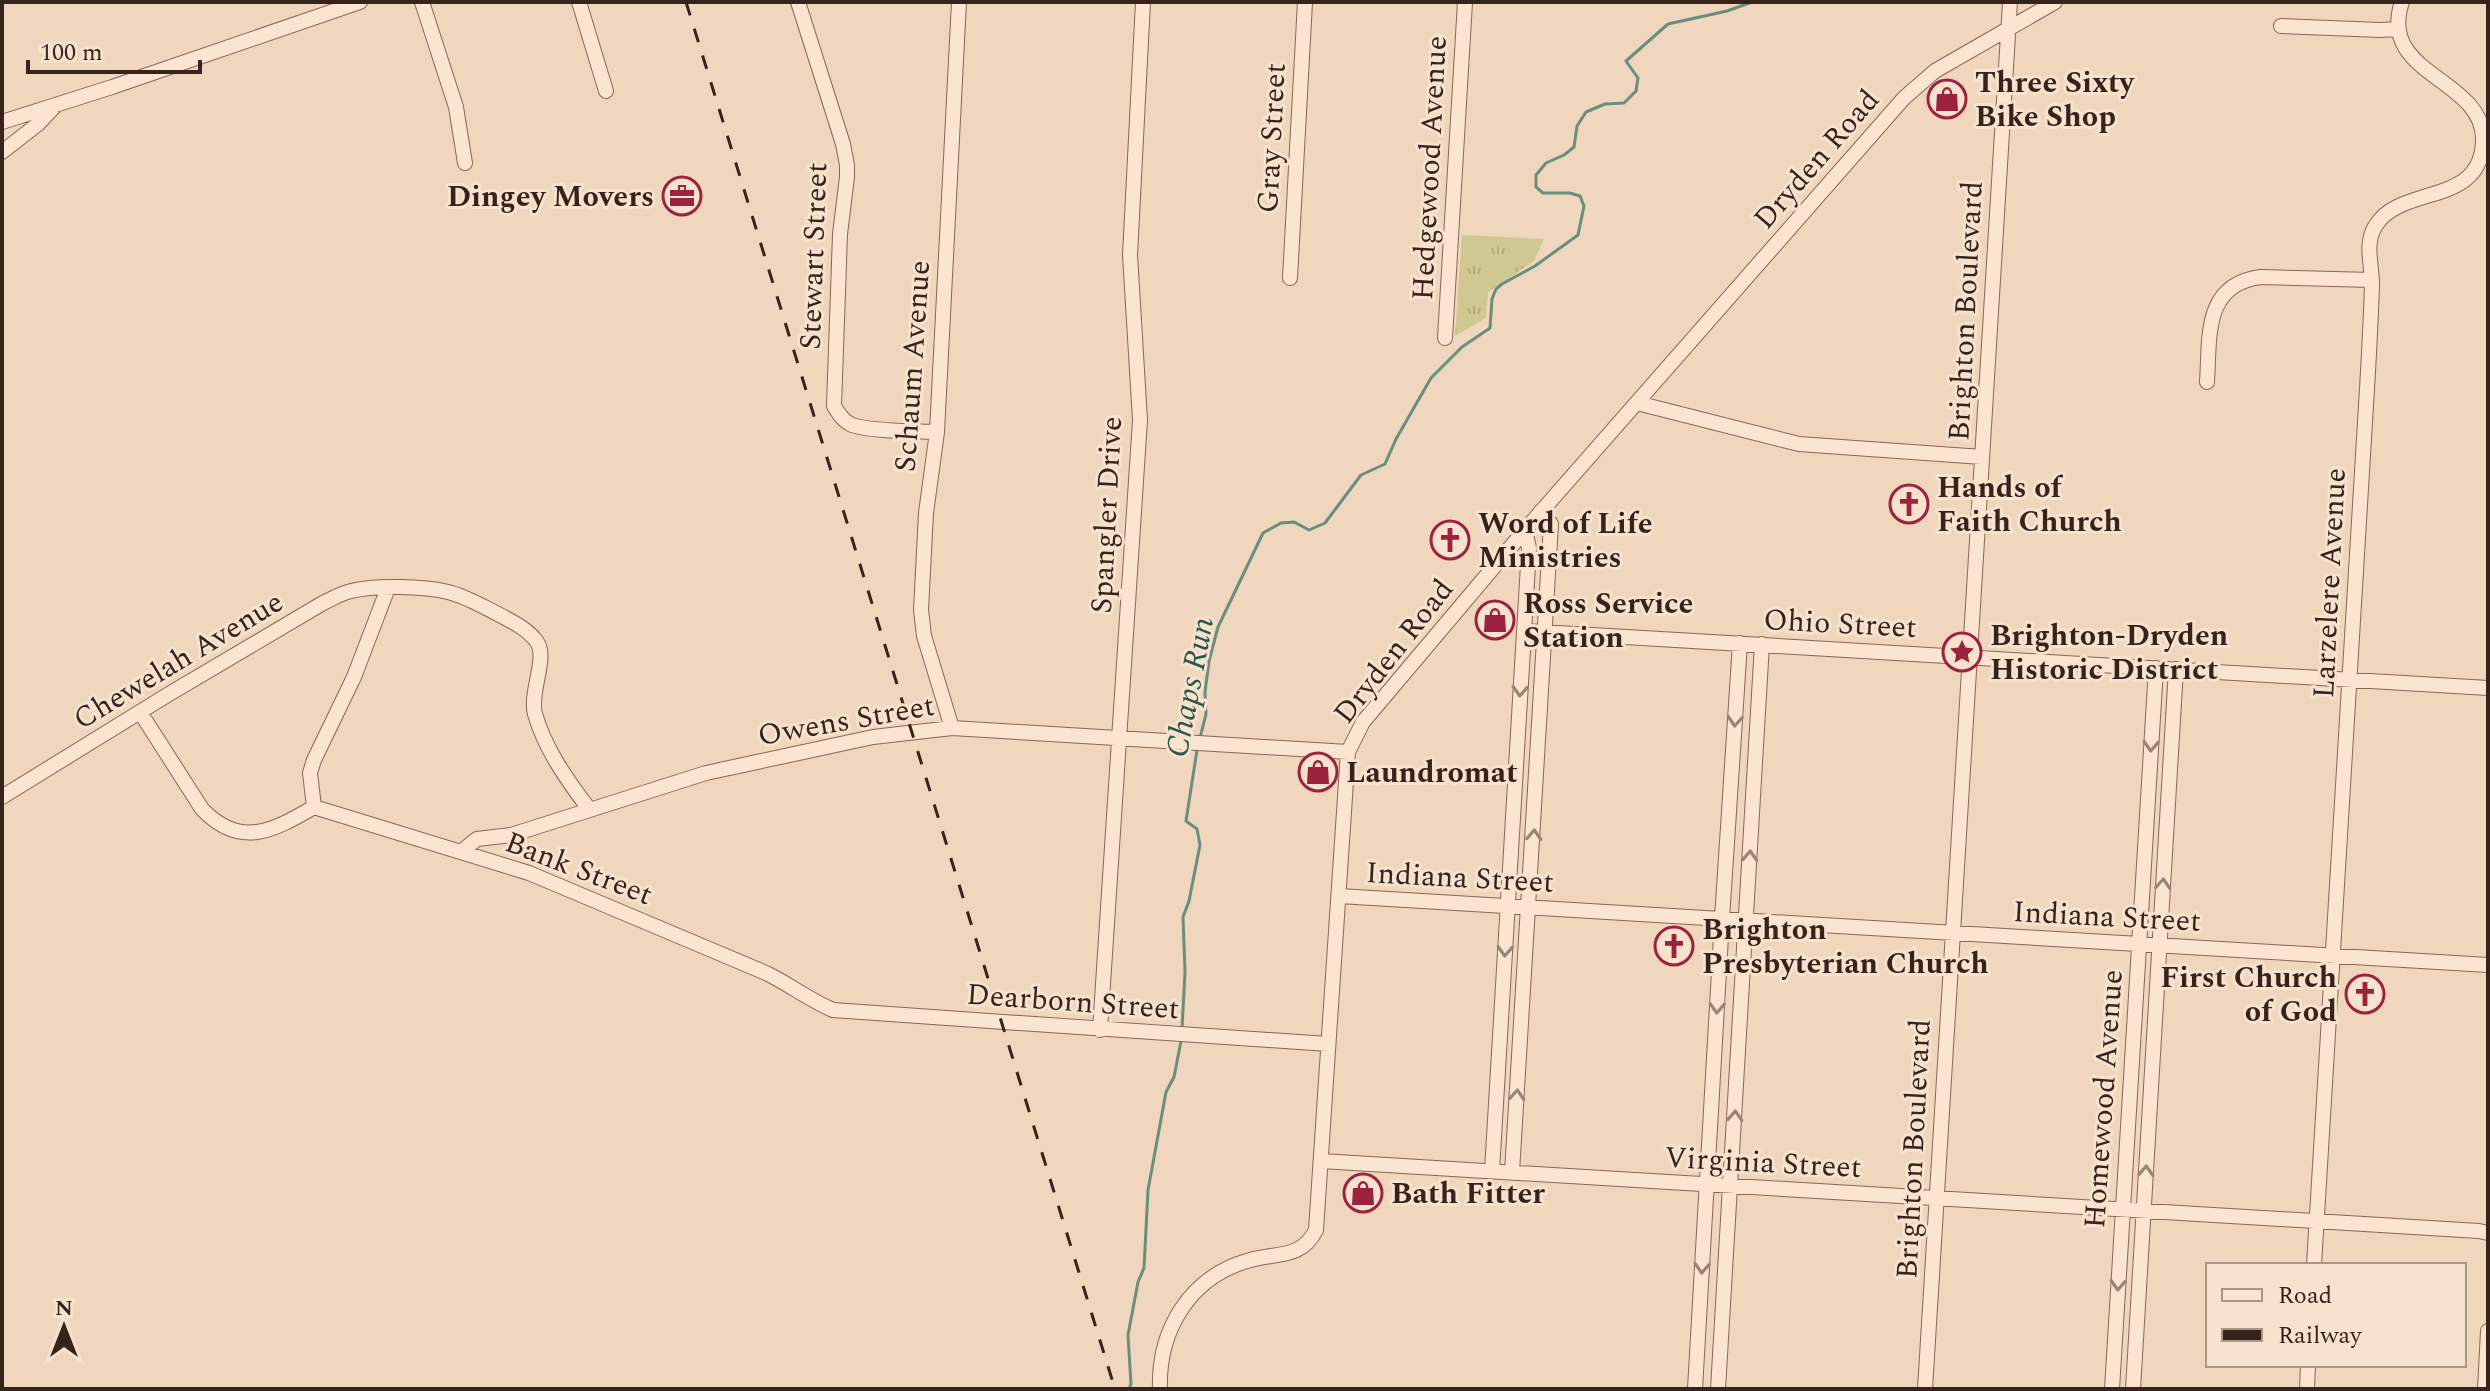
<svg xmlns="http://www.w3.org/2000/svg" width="2490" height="1391" viewBox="0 0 2490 1391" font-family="Spectral,serif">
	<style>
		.park { fill: url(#park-tufts) }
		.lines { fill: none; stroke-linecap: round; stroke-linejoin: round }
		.stream { stroke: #688f7d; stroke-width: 3 }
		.minor-casing { stroke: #896555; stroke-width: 16 }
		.minor { stroke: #fbe5d1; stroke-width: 14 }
		.rail { stroke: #37231b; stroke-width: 3; stroke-dasharray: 14 14; stroke-linecap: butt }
		.oneway { stroke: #998476 }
		.labels { text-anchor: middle; stroke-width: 6; stroke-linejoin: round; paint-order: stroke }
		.poi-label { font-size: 30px; font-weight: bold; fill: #37231b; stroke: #f7e2cd; text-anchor: start }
		.street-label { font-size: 30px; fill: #37231b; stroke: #f7e2cd }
		.water-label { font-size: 32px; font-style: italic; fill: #29584b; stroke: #f7e2cd }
	</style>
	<defs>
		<pattern id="park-tufts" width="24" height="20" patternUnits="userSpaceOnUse" patternTransform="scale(2)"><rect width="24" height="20" fill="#cfc891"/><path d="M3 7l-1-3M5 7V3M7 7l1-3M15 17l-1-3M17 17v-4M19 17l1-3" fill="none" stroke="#b2ac7c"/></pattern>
	</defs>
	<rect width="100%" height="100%" fill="#f0d6bd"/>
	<!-- park -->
	<path class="park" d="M1462,235L1544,239L1534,261L1488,292L1486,318L1455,336Z"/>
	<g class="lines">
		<!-- stream -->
		<path class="stream" d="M1200,738L1206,714L1205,692L1209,661L1218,627L1263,533L1281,523L1294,522L1309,530L1325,523L1361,475L1385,464L1396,439L1431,378L1462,347L1490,328L1492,299L1496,289L1502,284L1535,266L1578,235L1584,206L1580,196L1570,193H1543L1536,187V175L1546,163L1564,155L1574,147L1577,126L1586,112L1605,104L1624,103L1636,91L1638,78L1626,61L1668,24L1727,11L1752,2
			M1182,1029L1185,972L1183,917L1189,901L1200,845L1197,829L1186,821L1197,750
			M1129,1389L1131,1384L1128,1335L1138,1282L1144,1268L1148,1190L1166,1092L1174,1077L1181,1041"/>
		<defs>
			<path id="minor" d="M422,2L456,107L465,163
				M579,2L606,91
				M798,2L843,144L847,165V177L840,234L834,406C839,414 843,421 852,425C873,432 914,431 937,432
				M2281,26L2380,30L2398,29
				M2,122L112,87L360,2
				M2,152L38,124L56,105
				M1290,278L1305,2
				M1445,338L1465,2
				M2207,382C2210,337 2203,285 2260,277L2372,280
				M1637,403L1799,444L1982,457
				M1524,631L2488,688
				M140,712L202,809C240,849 273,831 314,807
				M952,728L924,636L921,610L926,513L937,432L959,2
				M2,797L169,694L323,603C332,599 341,593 351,591C374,585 424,586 448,592C465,596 482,606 498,614C511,621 528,629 537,642C548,658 529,693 535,714C545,749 567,780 589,809
				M314,807L529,873L766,973C789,984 809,1000 833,1010C998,1021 1163,1034 1328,1044
				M314,807L310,773L314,760L354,677L388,588
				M462,851L477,839L511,835L706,773L873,737L952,728L1348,752
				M1339,896L2488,965
				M1100,1030L1140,420L1130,255L1143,2
				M1321,1161L2479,1231L2488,1233
				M1492,1171L1529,548L1525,530
				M1512,1172L1551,524L1541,511
				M2314,1265L2367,389C2369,354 2371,319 2372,284C2372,264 2364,243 2376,225C2402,184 2483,207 2483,139C2483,78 2377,75 2402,2
				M1160,1389C1158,1331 1189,1278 1247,1261C1275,1252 1301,1260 1316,1230L1348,752L1363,722L1525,530L1904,98L1935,71L2055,2
				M1695,1389L1722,919L1740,643
				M1718,1389L1762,644
				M1925,1389L2010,2
				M2112,1389L2156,668
				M2133,1389L2176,669
				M2307,1389L2308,1365
				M2485,1389L2488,1331"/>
		</defs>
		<!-- minor casing -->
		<use href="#minor" class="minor-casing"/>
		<!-- minor -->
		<use href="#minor" class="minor"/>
		<!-- rail -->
		<path class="rail" d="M686,2L1115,1389"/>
	</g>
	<!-- one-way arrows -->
	<defs><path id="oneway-chevron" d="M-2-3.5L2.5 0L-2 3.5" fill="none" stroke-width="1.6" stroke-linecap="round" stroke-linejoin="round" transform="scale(2)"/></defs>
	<g class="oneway">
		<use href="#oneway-chevron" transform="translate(1520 691) rotate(93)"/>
		<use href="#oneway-chevron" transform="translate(1735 721) rotate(94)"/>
		<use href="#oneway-chevron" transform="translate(2151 746) rotate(93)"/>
		<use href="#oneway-chevron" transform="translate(1534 835) rotate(-87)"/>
		<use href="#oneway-chevron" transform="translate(1750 856) rotate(-87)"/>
		<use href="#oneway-chevron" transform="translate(2163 884) rotate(-86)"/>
		<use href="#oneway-chevron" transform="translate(1505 951) rotate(93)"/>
		<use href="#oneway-chevron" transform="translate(1717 1008) rotate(93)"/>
		<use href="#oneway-chevron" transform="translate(1517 1095) rotate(-86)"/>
		<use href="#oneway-chevron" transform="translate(1735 1116) rotate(-87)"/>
		<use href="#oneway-chevron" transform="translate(2146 1171) rotate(-87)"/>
		<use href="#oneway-chevron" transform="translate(1702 1268) rotate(93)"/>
		<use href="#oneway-chevron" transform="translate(2118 1285) rotate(93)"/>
	</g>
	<!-- icons -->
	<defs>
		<symbol id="shop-ring" viewBox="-11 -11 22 22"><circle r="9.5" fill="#f7e2cd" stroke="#9c223e" stroke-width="1.5"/><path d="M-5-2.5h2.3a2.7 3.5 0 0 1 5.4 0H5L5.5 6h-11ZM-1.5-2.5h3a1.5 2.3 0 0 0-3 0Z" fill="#9c223e"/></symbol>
		<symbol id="office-ring" viewBox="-11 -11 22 22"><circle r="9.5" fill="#f7e2cd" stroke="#9c223e" stroke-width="1.5"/><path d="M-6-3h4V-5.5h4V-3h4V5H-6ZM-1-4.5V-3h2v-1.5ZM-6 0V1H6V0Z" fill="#9c223e"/></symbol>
		<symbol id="church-ring" viewBox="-11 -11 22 22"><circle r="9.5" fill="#f7e2cd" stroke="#9c223e" stroke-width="1.5"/><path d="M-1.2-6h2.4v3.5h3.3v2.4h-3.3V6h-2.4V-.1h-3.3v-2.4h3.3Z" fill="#9c223e"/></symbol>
		<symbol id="sight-ring" viewBox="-11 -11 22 22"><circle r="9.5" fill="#f7e2cd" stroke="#9c223e" stroke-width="1.5"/><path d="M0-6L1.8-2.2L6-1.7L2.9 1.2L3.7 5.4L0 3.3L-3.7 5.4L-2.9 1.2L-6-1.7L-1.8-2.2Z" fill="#9c223e"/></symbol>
	</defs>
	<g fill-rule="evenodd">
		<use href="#shop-ring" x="1925" y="77" width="44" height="44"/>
		<use href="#office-ring" x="660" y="174" width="44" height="44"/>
		<use href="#church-ring" x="1887" y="482" width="44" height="44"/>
		<use href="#church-ring" x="1428" y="518" width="44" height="44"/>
		<use href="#shop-ring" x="1473" y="598" width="44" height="44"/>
		<use href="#sight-ring" x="1940" y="630" width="44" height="44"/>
		<use href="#shop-ring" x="1296" y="750" width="44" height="44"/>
		<use href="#church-ring" x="1652" y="924" width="44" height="44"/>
		<use href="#church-ring" x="2343" y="972" width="44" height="44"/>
		<use href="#shop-ring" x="1341" y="1171" width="44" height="44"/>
	</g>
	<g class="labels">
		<!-- poi labels -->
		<g class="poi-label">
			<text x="1975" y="92">Three Sixty<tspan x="1975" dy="34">Bike Shop</tspan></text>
			<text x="654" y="206" text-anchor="end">Dingey Movers</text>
			<text x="1937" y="497">Hands of<tspan x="1937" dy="34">Faith Church</tspan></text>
			<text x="1478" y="533">Word of Life<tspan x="1478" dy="34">Ministries</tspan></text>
			<text x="1523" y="613">Ross Service<tspan x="1523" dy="34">Station</tspan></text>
			<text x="1990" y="645">Brighton-Dryden<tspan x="1990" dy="34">Historic District</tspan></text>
			<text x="1346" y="782">Laundromat</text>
			<text x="1702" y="939">Brighton<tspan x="1702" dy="34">Presbyterian Church</tspan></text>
			<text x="2337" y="987" text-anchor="end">First Church<tspan x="2337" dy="34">of God</tspan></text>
			<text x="1391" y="1203">Bath Fitter</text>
		</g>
		<!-- street labels -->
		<g class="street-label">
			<text transform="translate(1271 138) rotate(-87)" y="10">Gray Street</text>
			<text transform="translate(1816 159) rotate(-49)" y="10">Dryden Road</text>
			<text transform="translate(1429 168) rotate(-87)" y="10">Hedgewood Avenue</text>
			<text transform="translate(813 256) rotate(-88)" y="10">Stewart Street</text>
			<text transform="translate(1965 311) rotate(-87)" y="10">Brighton Boulevard</text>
			<text transform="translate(912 366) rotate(-86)" y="10">Schaum Avenue</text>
			<text transform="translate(1106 515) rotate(-87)" y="10">Spangler Drive</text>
			<text transform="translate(2329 583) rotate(-87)" y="10">Larzelere Avenue</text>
			<text transform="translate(1840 623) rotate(3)" y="10">Ohio Street</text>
			<text transform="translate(1393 651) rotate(-52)" y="10">Dryden Road</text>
			<text transform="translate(178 660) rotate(-31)" y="10">Chewelah Avenue</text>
			<text transform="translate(846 720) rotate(-10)" y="10">Owens Street</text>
			<text transform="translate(579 868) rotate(21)" y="10">Bank Street</text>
			<text transform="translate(1460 877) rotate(3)" y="10">Indiana Street</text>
			<text transform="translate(2107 916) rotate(3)" y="10">Indiana Street</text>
			<text transform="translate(1073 1001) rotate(4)" y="10">Dearborn Street</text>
			<text transform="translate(2103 1099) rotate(-86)" y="10">Homewood Avenue</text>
			<text transform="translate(1913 1149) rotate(-87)" y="10">Brighton Boulevard</text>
			<text transform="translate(1763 1162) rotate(3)" y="10">Virginia Street</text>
		</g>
		<!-- water labels -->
		<g class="water-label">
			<text transform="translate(1189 687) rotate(-79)" y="11">Chaps Run</text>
		</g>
	</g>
	<!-- border -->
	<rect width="2490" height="1391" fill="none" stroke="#37231b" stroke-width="8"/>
	<!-- legend -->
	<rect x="2206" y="1263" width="260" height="104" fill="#f7e2cd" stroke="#aa9686" stroke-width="2"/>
	<rect x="2222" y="1289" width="40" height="12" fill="#fbe5d1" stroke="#aa9686" stroke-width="2"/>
	<text x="2278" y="1303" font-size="24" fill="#37231b">Road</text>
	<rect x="2222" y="1329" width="40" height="12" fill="#37231b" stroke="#aa9686" stroke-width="2"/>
	<text x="2278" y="1343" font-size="24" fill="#37231b">Railway</text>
	<!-- north arrow -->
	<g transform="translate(64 1327)" stroke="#f7e2cd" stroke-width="6" paint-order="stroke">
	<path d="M0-6L14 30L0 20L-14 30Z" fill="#37231b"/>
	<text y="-12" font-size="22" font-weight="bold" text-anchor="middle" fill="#37231b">N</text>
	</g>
	<!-- scale -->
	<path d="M28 60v12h172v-12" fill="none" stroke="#37231b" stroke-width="4"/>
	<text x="40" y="60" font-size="24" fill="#37231b" stroke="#f7e2cd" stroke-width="6" paint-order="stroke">100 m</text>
</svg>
